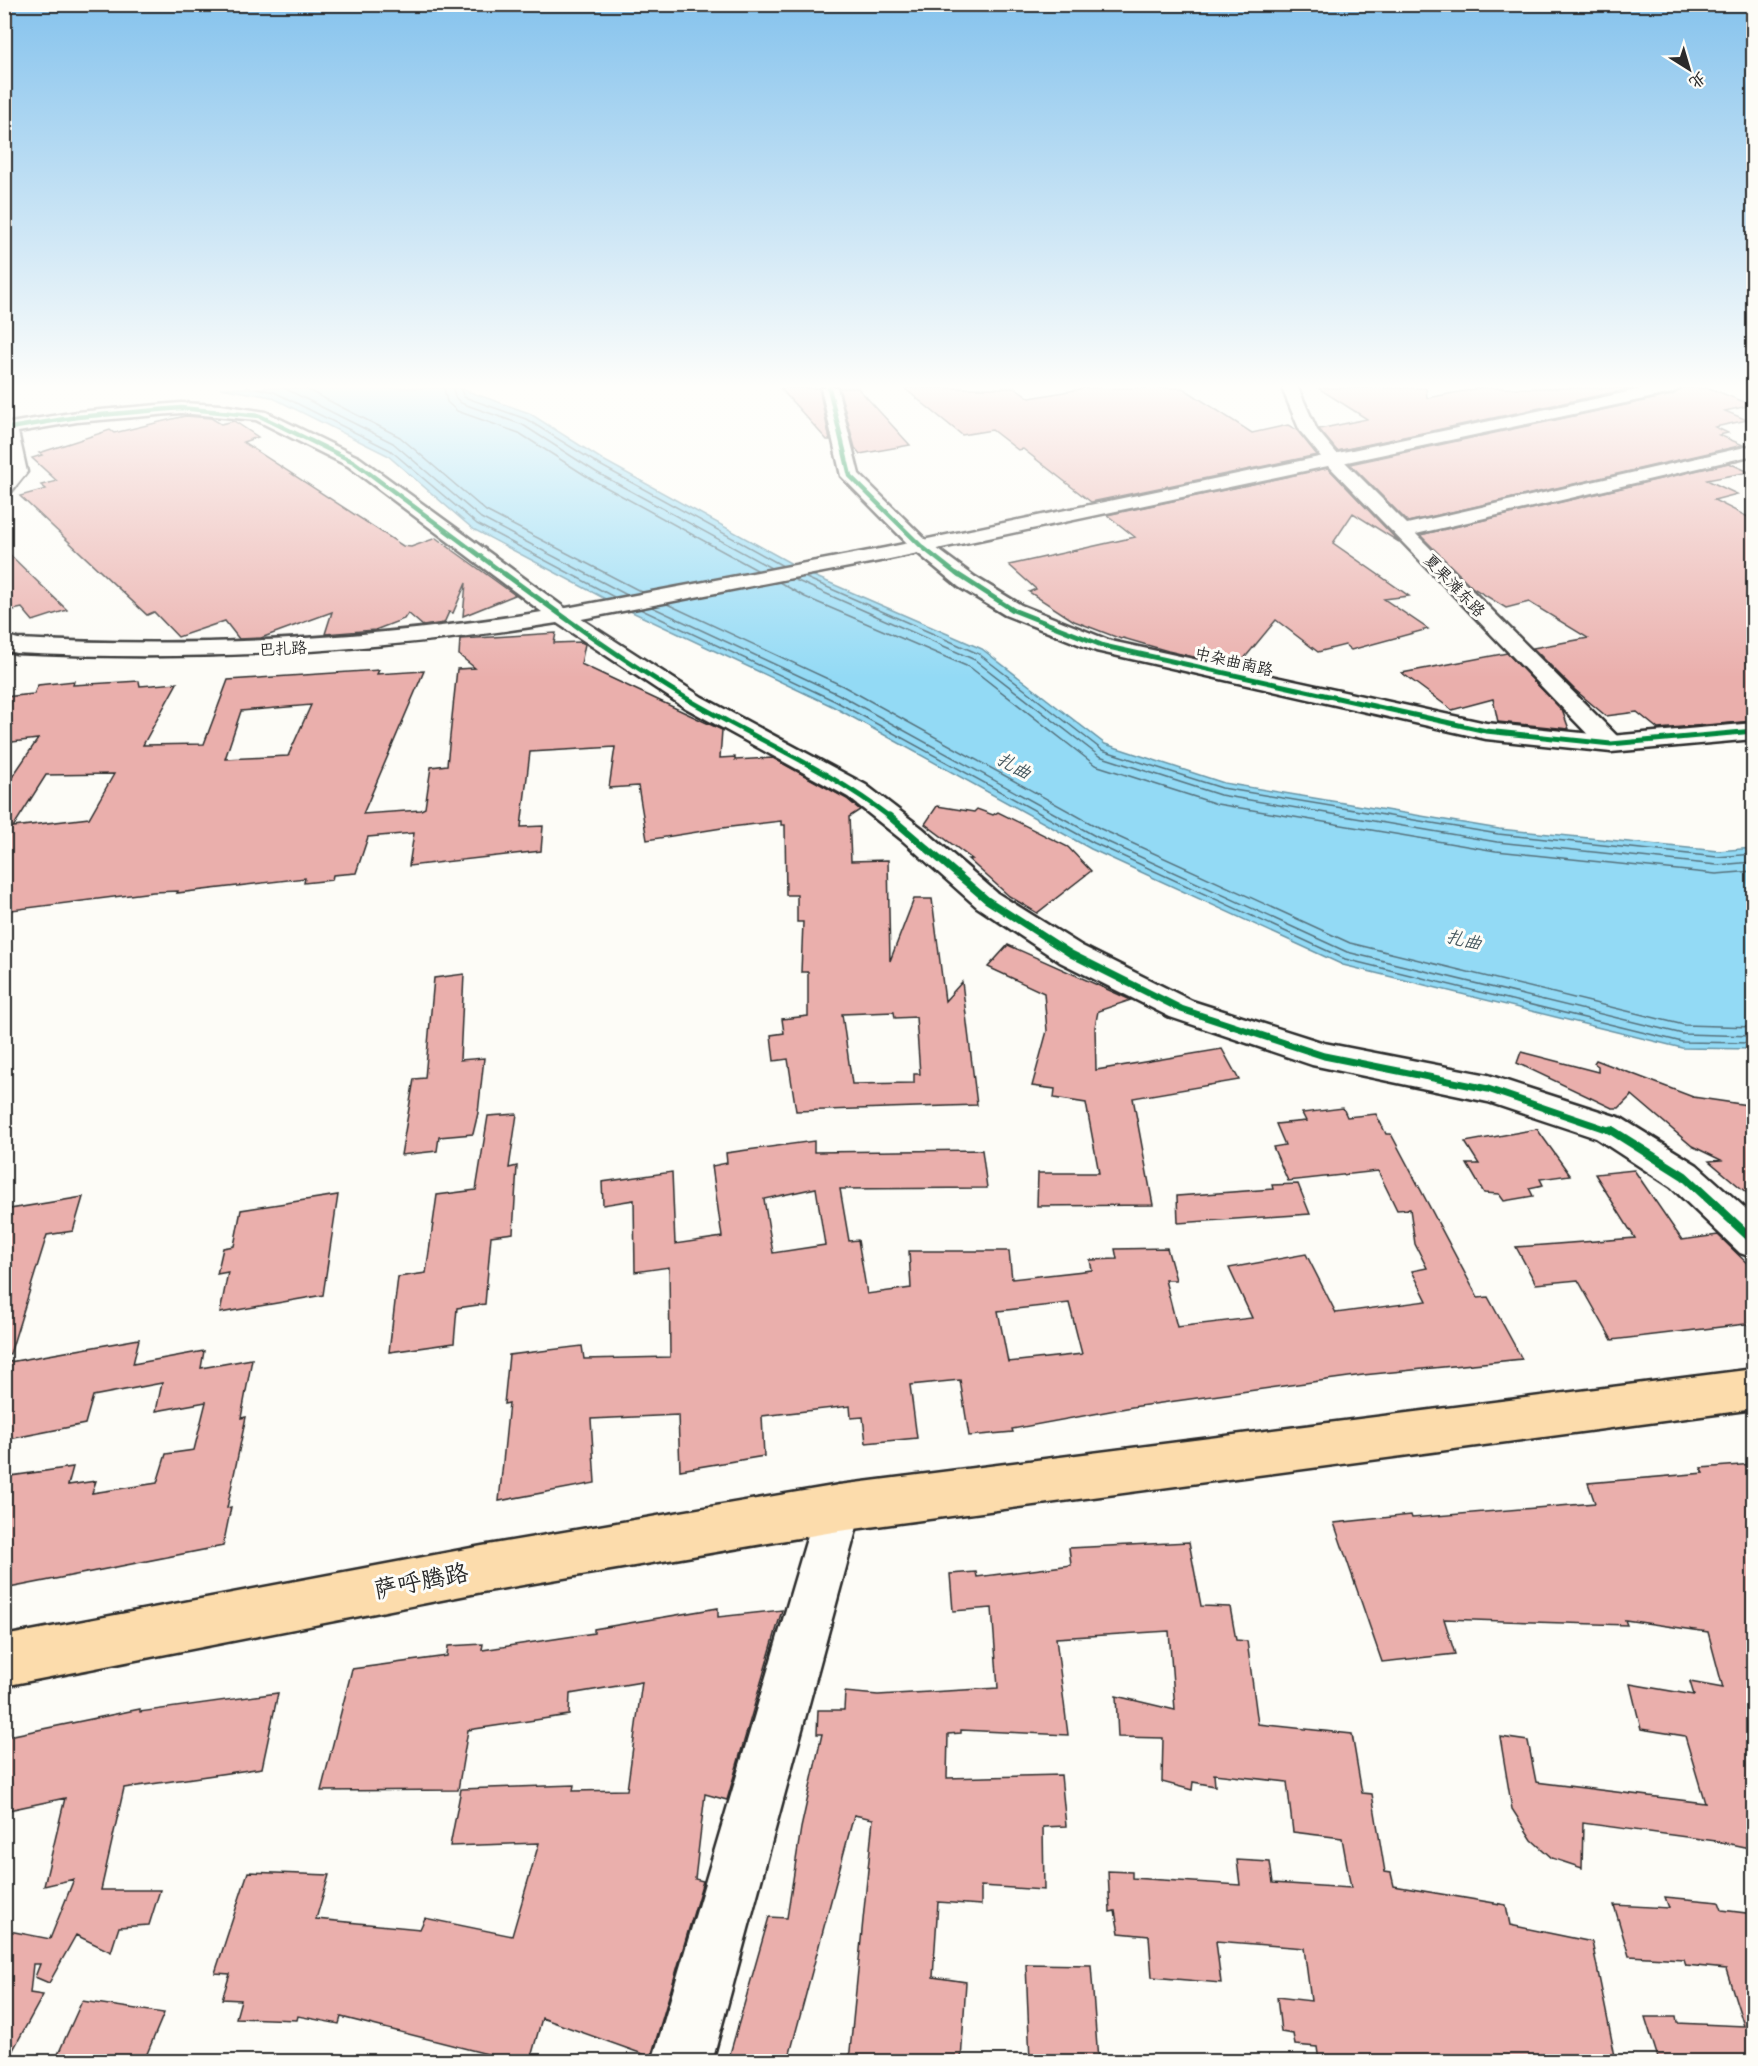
<svg xmlns="http://www.w3.org/2000/svg" width="1758" height="2066" viewBox="0 0 1758 2066" font-family="Itim,'LXGW WenKai TC',sans-serif">
	<style>
		.water { fill: #93daf5; stroke: #6994a4; stroke-width: 1.5 }
		.lines { fill: none; stroke-linecap: round; stroke-linejoin: round }
		.shore { stroke: #55717c; stroke-width: 1.5 }
		.building { fill: #eaafac; stroke: #2b2b2b; stroke-width: 1.5; fill-rule: evenodd }
		.minor-casing { stroke: #2b2b2b; stroke-width: 5 }
		.tertiary-casing { stroke: #2b2b2b; stroke-width: 5 }
		.secondary-casing { stroke: #2b2b2b; stroke-width: 5 }
		.trunk-casing { stroke: #2b2b2b; stroke-width: 5 }
		.minor { fill: #fdfcf7; fill-rule: evenodd }
		.tertiary { fill: #fdfcf7; fill-rule: evenodd }
		.secondary { fill: #fdfcf7; fill-rule: evenodd }
		.trunk { fill: #fcdcac; fill-rule: evenodd }
		.cycleway-far3-casing { stroke: #fdfcf7; stroke-width: 7 }
		.cycleway-far2-casing { stroke: #fdfcf7; stroke-width: 8 }
		.cycleway-far1-casing { stroke: #fdfcf7; stroke-width: 10 }
		.cycleway-casing { stroke: #fdfcf7; stroke-width: 13 }
		.cycleway-far3 { stroke: #00873e; stroke-width: 4.5 }
		.cycleway-far2 { stroke: #00873e; stroke-width: 5 }
		.cycleway-far1 { stroke: #00873e; stroke-width: 7 }
		.cycleway { stroke: #00873e; stroke-width: 9 }
		.labels { text-anchor: middle; stroke-width: 6; stroke-linejoin: round; paint-order: stroke }
		.far-street-label { font-size: 16px; fill: #2b2b2b; stroke: #fdfcf7 }
		.far-water-label { font-size: 18px; font-style: italic; fill: #45575e; stroke: #fdfcf7 }
		.near-street-label { font-size: 24px; fill: #2b2b2b; stroke: #fdfcf7 }
	</style>
	<rect width="100%" height="100%" fill="#fdfcf7"/>
	<filter id="ink" filterUnits="userSpaceOnUse"><feTurbulence type="fractalNoise" baseFrequency=".0167" numOctaves="2"/><feDisplacementMap in="SourceGraphic" scale="12" xChannelSelector="R" yChannelSelector="G"/><feConvolveMatrix kernelMatrix="1 2 1 2 8 2 1 2 1" color-interpolation-filters="sRGB"/></filter>
	<g filter="url(#ink)">
		<!-- water -->
		<path class="water" d="M220,388H459L529,413L603,460L814,576L982,649L1105,744L1224,783L1499,829L1718,851L1753,848V1049L1682,1048L1343,965L1091,849L832,706L613,603L473,529L387,455L271,397Z"/>
		<g class="lines">
			<!-- shore -->
			<path class="shore" d="M256,388L274,392L390,450L477,524L614,597
				M284,388L393,443L481,518L627,595
				M304,388L400,437L486,511L642,592
				M444,388L447,402L457,411L519,433L591,479L757,570
				M453,388L455,397L461,403L523,425L596,472L771,568
				M460,388L464,397L526,419L600,465L783,566
				M804,577L979,654L1102,750L1222,788L1498,834L1717,857L1754,854
				M793,579L975,660L1099,756L1220,795L1497,842L1717,865L1754,862
				M779,582L805,597L971,668L1095,765L1217,804L1496,851L1716,874L1754,871
				M667,604L843,686L1101,829L1350,943L1684,1025L1754,1027
				M652,607L838,694L1097,837L1347,952L1683,1034L1754,1036
				M640,609L835,701L1094,843L1345,959L1682,1042L1754,1043"/>
		</g>
		<!-- building -->
		<path class="building" d="M780,388H819L830,440H827Z
			M839,388H858L910,445L860,454L855,448Z
			M904,388H1016L1030,398L1086,388H1183L1252,433L1288,425L1297,430L1317,455L1091,502L1023,449L1018,450L992,430L962,435Z
			M1318,388H1426L1427,398L1480,388H1634L1337,451L1319,429L1367,419Z
			M1682,388H1709L1752,405L1725,411L1747,420L1715,427L1728,433L1719,435L1743,445L1408,522L1350,464L1672,395Z
			M185,416L211,418L221,424L234,421L258,437L243,442L403,546L411,547L436,538L515,595L463,616L466,583L453,613L449,612L444,623L423,626L408,613L404,619L375,630L325,634L332,612L261,638L239,639L225,621L178,637L154,612L147,615L20,496L46,489L41,485L57,481L32,458L42,455L39,453L110,430L114,433Z
			M1729,463L1749,472L1707,480L1737,494L1714,500L1754,520V721L1658,729L1637,712L1606,716L1575,690L1533,648L1588,638L1529,602L1506,608L1473,588L1420,535Z
			M1328,468L1399,542L1353,513L1333,543L1409,596L1384,599L1428,629L1351,650L1345,645L1318,652L1276,620L1238,666L1200,655L1198,658L1168,651L1123,638L1121,639L1074,621L1029,592L1036,589L1009,565L1135,537L1107,515Z
			M4,549L39,583L67,610L33,621L22,608L4,612Z
			M556,633L554,643L581,642L585,644L581,664L722,730L720,758L735,757V760L773,758L847,799L860,810L849,817L851,861L888,860L890,961L914,899H932L945,1001L962,982L977,1105L796,1111L788,1059L774,1061L771,1035L784,1033L782,1019L808,1016V972H801L803,922H797V895H786L785,825H781V821L722,828L647,840L638,786L609,788L615,747L530,752L521,827L543,826L541,851L409,866L414,833L368,837L356,873L333,875L332,880L304,883L305,878L177,893L178,891L153,892L4,911V789L38,739L4,743V697L34,694L38,685L74,681L73,685L139,681L140,686L177,683L143,745L204,744L228,680L379,670L377,674L424,671L363,814L421,810L425,808L431,767L447,765L457,669L475,668L459,655L460,639ZM311,705L288,756L225,759L241,711ZM114,774L89,818L13,827L46,775ZM894,1012L895,1018L916,1017L920,1074H914V1083L852,1084L842,1014Z
			M1507,653L1562,710L1569,729L1498,722L1493,699L1452,710L1402,673Z
			M937,806L974,812L977,809L993,815L998,812L1068,847L1091,871L1037,913L1009,896L968,859H972L925,824Z
			M1008,945L1131,1000L1098,1011L1095,1027L1096,1070L1222,1049L1239,1080L1133,1098L1153,1205L1037,1206L1038,1173H1099L1086,1103L1054,1098L1055,1089L1032,1086L1047,1031L1044,993L988,967Z
			M464,974L460,1060L484,1058L478,1113L473,1134L439,1137L437,1151L401,1155L414,1079L425,1078L434,978Z
			M1521,1052L1598,1072V1066L1594,1063L1596,1060L1693,1097L1754,1106V1199L1709,1161L1721,1160L1692,1146L1632,1095L1619,1108H1612L1517,1063Z
			M1343,1108L1347,1117L1376,1114L1386,1134H1391L1478,1298L1488,1297L1522,1359L1363,1375L1132,1407L1012,1429L1013,1432L969,1436L960,1380L910,1385L917,1438L866,1443L863,1417L851,1418L850,1406L762,1416L764,1456L680,1470L678,1415L591,1419L595,1483L499,1501L509,1403L504,1404L509,1355L582,1346L584,1359L670,1357L669,1267L635,1272L634,1200L603,1205L602,1182L672,1172L675,1244L722,1237L712,1166L727,1163L726,1153L814,1141V1152L982,1150L987,1188L840,1189L849,1241L858,1240L867,1294L911,1288L909,1251H1009L1012,1279L1092,1270L1090,1260L1117,1259L1115,1249L1167,1248L1176,1280H1165L1177,1327L1252,1318L1229,1268L1306,1254L1336,1313L1427,1301L1412,1271L1427,1268L1415,1244L1410,1209L1397,1210L1378,1171L1288,1181L1273,1147L1285,1145L1276,1124L1306,1121L1302,1113ZM816,1188L825,1245L773,1253L764,1199ZM1069,1303L1082,1354L1008,1362L998,1311Z
			M517,1114L509,1168L517,1166L513,1233L491,1236L485,1304L457,1308L454,1343L389,1352L398,1277L426,1273L437,1195L476,1190L488,1116Z
			M1537,1129L1570,1175L1540,1179L1543,1185L1529,1188L1533,1196L1504,1201L1499,1194L1484,1193L1467,1164H1479L1465,1142Z
			M1634,1170L1682,1240L1718,1235L1754,1270V1323L1612,1340L1578,1280L1536,1284L1516,1247L1635,1238L1595,1174Z
			M1298,1184L1310,1214L1178,1223L1177,1196L1273,1189L1272,1185Z
			M338,1195L323,1295L220,1313L228,1272L217,1274L223,1248L234,1246L241,1210Z
			M83,1197L73,1231L47,1235L10,1354L4,1353V1210Z
			M139,1339L133,1364L204,1351L201,1368L252,1359L241,1418L246,1417L227,1508L231,1507L223,1546L4,1589V1477L73,1467L68,1485L96,1481L92,1493L157,1483L166,1454L194,1450L206,1402L156,1411L162,1383L93,1396L85,1424L4,1440V1363Z
			M1754,1464V1849L1716,1841L1583,1823L1582,1868L1552,1858L1532,1840L1512,1809L1500,1737L1528,1741L1536,1782L1705,1803L1685,1736L1641,1729L1630,1684L1694,1695L1690,1682L1723,1688L1708,1632L1625,1620L1627,1625L1444,1619L1455,1654L1382,1662L1334,1523L1411,1515L1412,1518L1595,1503L1588,1483L1704,1473L1701,1468Z
			M1189,1542L1201,1606L1230,1607L1236,1640L1247,1641L1258,1724L1352,1734L1362,1793L1372,1794L1385,1872L1391,1873L1394,1886L1506,1905L1510,1925L1592,1942L1616,2061H1319L1317,2047L1295,2045L1293,2034L1281,2032L1277,1997L1311,2001L1304,1948L1216,1941L1221,1983L1152,1977L1149,1936L1119,1933L1115,1911L1110,1912L1108,1871L1132,1872V1878L1240,1885L1237,1860L1270,1862L1273,1883L1351,1888L1342,1838L1293,1832L1287,1782L1214,1774L1215,1786L1193,1782L1192,1790L1162,1782L1163,1738L1118,1737L1116,1696L1175,1710L1169,1631L1056,1638L1068,1735L961,1730V1733L948,1734L947,1778L1061,1775L1066,1826L1043,1827L1044,1890L981,1886V1905L938,1902L933,1977L966,1982L961,2061H849L873,1819L854,1815L788,2061H728L769,1917L787,1918L801,1828L822,1734H817L818,1710H844L845,1692L878,1695L998,1688L992,1608L953,1611L950,1574L976,1572L977,1577L1071,1565L1069,1548Z
			M718,1608V1617L782,1610L727,1800L705,1794L695,1879L703,1881L651,2057L542,2018L530,2061H515L341,2017L339,2024L298,2016L297,2020L236,2018L241,2000L222,1999L230,1974L215,1973L248,1872L329,1875L316,1919L420,1929L425,1918L512,1936L539,1843L450,1846L461,1789L574,1785L573,1791L627,1790L642,1682L570,1694L569,1715L468,1730L458,1790L321,1791L352,1669L447,1656L448,1646L483,1644L482,1650L594,1633V1629Z
			M278,1693L262,1768L124,1788L101,1890H160L149,1925L119,1927L111,1952L76,1935L49,1983L35,1977L40,1964H33L30,1993L43,1995L7,2061H4V1930L50,1939L74,1879L44,1886L65,1798L4,1811V1751L9,1736L140,1709V1712Z
			M1665,1897L1719,1902L1722,1910L1754,1914V2061H1659L1645,2017H1676L1677,2023L1744,2026L1726,1969L1686,1965L1684,1959L1629,1956L1614,1905L1669,1908Z
			M1026,1964L1091,1965L1098,2061H1030Z
			M82,2001L164,2013L144,2061H55Z"/>
		<g class="lines">
			<defs>
				<path id="minor" d="M1282,388H1298L1317,430L1339,456L1407,524L1754,445V455L1416,534L1620,739L1624,744L1620,749L1611,752L1602,749L1327,464L1300,431Z"/>
				<path id="tertiary" d="M821,388H837L859,474L928,542L975,577L1021,605L1111,641L1486,723L1611,736L1754,723V739L1611,752L1486,739L1096,651L1005,615L959,587L914,550L841,476Z
					M181,403L221,405L266,412L360,458L569,611L702,697L866,785L922,828L997,893L1082,946L1192,1001L1324,1043L1488,1075L1621,1118L1697,1165L1754,1216V1258L1740,1253L1671,1187L1596,1138L1488,1102L1312,1065L1170,1017L1060,962L977,907L902,840L848,797L684,707L557,623C377,652 198,662 16,653L4,650V635L18,639C194,648 368,640 542,612L348,466L256,420L181,413L77,422L18,432L27,472L11,492L4,494V476L9,471L4,450V424L77,412Z
					M839,1485L855,1492L862,1508L712,2062H652L816,1508L823,1492Z"/>
				<path id="secondary" d="M1647,388H1680L1672,393L885,560L561,623L553,621L550,616L553,611L561,609L885,548Z"/>
				<path id="trunk" d="M1754,1369V1409L839,1531L482,1592L4,1686V1636L482,1546L839,1485Z"/>
			</defs>
			<!-- minor casing -->
			<use href="#minor" class="minor-casing"/>
			<!-- tertiary casing -->
			<use href="#tertiary" class="tertiary-casing"/>
			<!-- secondary casing -->
			<use href="#secondary" class="secondary-casing"/>
			<!-- trunk casing -->
			<use href="#trunk" class="trunk-casing"/>
			<!-- minor -->
			<use href="#minor" class="minor"/>
			<!-- tertiary -->
			<use href="#tertiary" class="tertiary"/>
			<!-- secondary -->
			<use href="#secondary" class="secondary"/>
			<!-- trunk -->
			<use href="#trunk" class="trunk"/>
			<defs>
				<path id="cycleway-far3" d="M829,388L850,476L921,546L959,576
					M4,429L77,417L181,408L260,416L354,462L507,576"/>
				<path id="cycleway-far2" d="M505,574C566,619 628,664 694,703C760,741 831,771 891,818
					M957,574L1013,610L1104,646L1486,731L1611,744L1754,731"/>
				<path id="cycleway-far1" d="M889,816L987,900L1071,954L1181,1009L1324,1056L1488,1089L1614,1132"/>
				<path id="cycleway" d="M1611,1130L1684,1176L1754,1241"/>
			</defs>
			<!-- cycleway-far3 casing -->
			<use href="#cycleway-far3" class="cycleway-far3-casing"/>
			<!-- cycleway-far2 casing -->
			<use href="#cycleway-far2" class="cycleway-far2-casing"/>
			<!-- cycleway-far1 casing -->
			<use href="#cycleway-far1" class="cycleway-far1-casing"/>
			<!-- cycleway casing -->
			<use href="#cycleway" class="cycleway-casing"/>
			<!-- cycleway-far3 -->
			<use href="#cycleway-far3" class="cycleway-far3"/>
			<!-- cycleway-far2 -->
			<use href="#cycleway-far2" class="cycleway-far2"/>
			<!-- cycleway-far1 -->
			<use href="#cycleway-far1" class="cycleway-far1"/>
			<!-- cycleway -->
			<use href="#cycleway" class="cycleway"/>
		</g>
	</g>
	<!-- sky -->
	<linearGradient id="sky" x2="0" y2="1"><stop stop-color="#86c3ed"/><stop offset="0.57" stop-color="#fefefb"/><stop offset="1" stop-color="#fefefb" stop-opacity="0"/></linearGradient>
	<rect width="1758" height="678" fill="url(#sky)"/>
	<g class="labels">
		<!-- far-street labels -->
		<g class="far-street-label">
			<text transform="translate(1455 585) rotate(46)" y="6">夏果滩东路</text>
			<text transform="translate(283 648) rotate(-3)" y="6">巴扎路</text>
			<text transform="translate(1234 661) rotate(13)" y="6">中杂曲南路</text>
		</g>
		<!-- far-water labels -->
		<g class="far-water-label">
			<text transform="translate(1014 766) rotate(29)" y="6">扎曲</text>
			<text transform="translate(1464 940) rotate(14)" y="6">扎曲</text>
		</g>
		<!-- near-street labels -->
		<g class="near-street-label">
			<text transform="translate(421 1581) rotate(-11)" y="8">萨呼腾路</text>
		</g>
	</g>
	<!-- margin -->
	<rect width="1758" height="2066" fill="none" stroke="#fdfcf7" stroke-width="24"/>
	<rect x="12" y="12" width="1734" height="2042" fill="none" stroke="#2b2b2b" stroke-width="2" filter="url(#ink)"/>
	<!-- north arrow -->
	<g transform="translate(1689 69) rotate(143)" stroke="#fdfcf7" stroke-width="4.5" paint-order="stroke">
	<path d="M0-4.5L10 22L0 15L-10 22Z" fill="#2b2b2b"/>
	<text y="-9" font-size="16" font-weight="bold" text-anchor="middle" fill="#2b2b2b">北</text>
	</g>
</svg>
